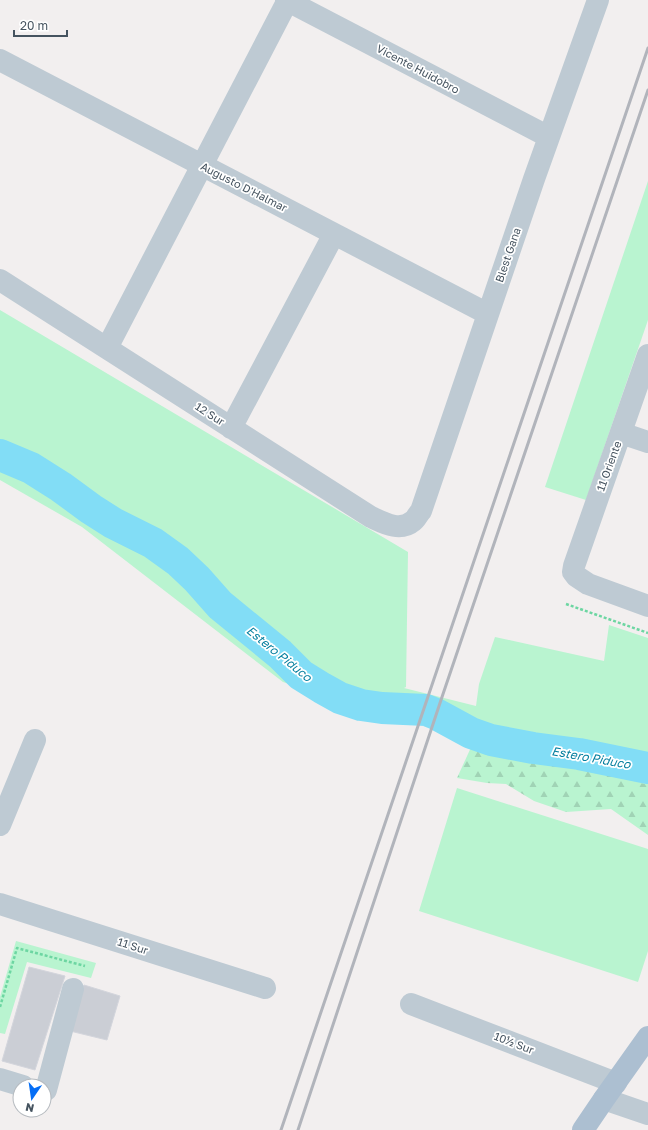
<svg xmlns="http://www.w3.org/2000/svg" width="648" height="1130" viewBox="0 0 648 1130" font-family="'Golos Text',sans-serif">
	<style>
		.forest { fill: url(#forest-firs) }
		.green { fill: #b9f4d0 }
		.lines { fill: none; stroke-linecap: round; stroke-linejoin: round }
		.river { stroke: #82ddf6; stroke-width: 32 }
		.building { fill: #cbced5; stroke: #d3d5dc }
		.path { stroke: #6dd6a2; stroke-width: 2.5; stroke-dasharray: 3 2; stroke-linecap: butt }
		.minor { stroke: #becad3; stroke-width: 22 }
		.major { stroke: #acbfd1; stroke-width: 22 }
		.rail { stroke: #b1b4bb; stroke-width: 3 }
		.labels { text-anchor: middle; stroke-width: 3.5; stroke-linejoin: round; paint-order: stroke }
		.street-label { font-size: 11px; fill: #45535f; stroke: #fff }
		.water-label { font-size: 12px; font-style: italic; fill: #037e9e; stroke: #fff }
	</style>
	<defs>
		<pattern id="forest-firs" width="22" height="20" patternUnits="userSpaceOnUse"><rect width="22" height="20" fill="#b9f4d0"/><path d="M5 1l3.5 6h-7zM16 11l3.5 6h-7z" fill="#a0d3b5"/></pattern>
	</defs>
	<rect width="100%" height="100%" fill="#f2efef"/>
	<!-- forest -->
	<path class="forest" d="M473,743L483,752L560,757L648,778V835L611,809L566,812L534,801L506,784L487,783L457,778Z"/>
	<!-- green -->
	<path class="green" d="M648,181V320L586,500L545,487Z
		M0,310L408,552L406,687L404,688L476,706L479,684L495,637L604,661L609,625L648,638V785L498,745L352,705L283,682L82,527L0,480Z
		M457,788L648,849V951L638,982L419,911Z
		M16,941L96,963L91,978L27,962L5,1034L0,1033V997Z"/>
	<g class="lines">
		<!-- river -->
		<path class="river" d="M0,455L31,468L61,487L91,509L113,523L153,543L178,561L197,579L220,605L280,654L301,675L322,688L340,698L361,705L382,708L426,710L436,714L471,733L491,740L533,748L579,754L648,768"/>
	</g>
	<!-- building -->
	<path class="building" d="M29,967L65,976L35,1070L2,1061Z
		M84,985L120,996L107,1040L70,1031Z"/>
	<g class="lines">
		<!-- path -->
		<path class="path" d="M566,604L648,633
			M0,1007L17,948L85,966"/>
		<!-- minor -->
		<path class="minor" d="M286,0L549,137
			M0,60L488,314
			M0,280L371,517C384,523 400,532 413,521C416,519 418,514 421,511L534,179L598,0
			M107,348L288,0
			M648,355L574,566L573,572L576,576L588,584L648,606
			M231,428L334,234
			M621,433L648,442
			M0,825L35,740
			M0,904L265,988
			M411,1004L616,1083
			M0,1079L23,1086
			M44,1091L46,1090L73,989
			M604,1099L648,1114"/>
		<!-- major -->
		<path class="major" d="M583,1130L604,1099L648,1037"/>
		<!-- rail -->
		<path class="rail" d="M281,1130L648,48
			M298,1130L442,697L648,90"/>
	</g>
	<g class="labels">
		<!-- street labels -->
		<g class="street-label">
			<text transform="translate(418 69) rotate(28)" y="4">Vicente Huidobro</text>
			<text transform="translate(244 187) rotate(27)" y="4">Augusto D'Halmar</text>
			<text transform="translate(508 255) rotate(-71)" y="4">Blest Gana</text>
			<text transform="translate(210 414) rotate(33)" y="4">12 Sur</text>
			<text transform="translate(609 466) rotate(-70)" y="4">11 Oriente</text>
			<text transform="translate(133 946) rotate(18)" y="4">11 Sur</text>
			<text transform="translate(514 1043) rotate(21)" y="4">10½ Sur</text>
		</g>
		<!-- water labels -->
		<g class="water-label">
			<text transform="translate(279 654) rotate(39)" y="4">Estero Piduco</text>
			<text transform="translate(591 758) rotate(10)" y="4">Estero Piduco</text>
		</g>
	</g>
	<!-- north arrow -->
	<g transform="translate(32 1098) rotate(193)"><circle r="19" fill="#ffffff" stroke="#b5babf"/>
	<path d="M0-3L7 15L0 10L-7 15Z" fill="#056ef6"/>
	<text y="-6" font-size="11" font-weight="bold" text-anchor="middle" fill="#45535f">N</text>
	</g>
	<!-- scale -->
	<path d="M14 30v6h53v-6" fill="none" stroke="#45535f" stroke-width="2"/>
	<text x="20" y="30" font-size="12" fill="#45535f" stroke="#ffffff" stroke-width="3" paint-order="stroke">20 m</text>
</svg>
